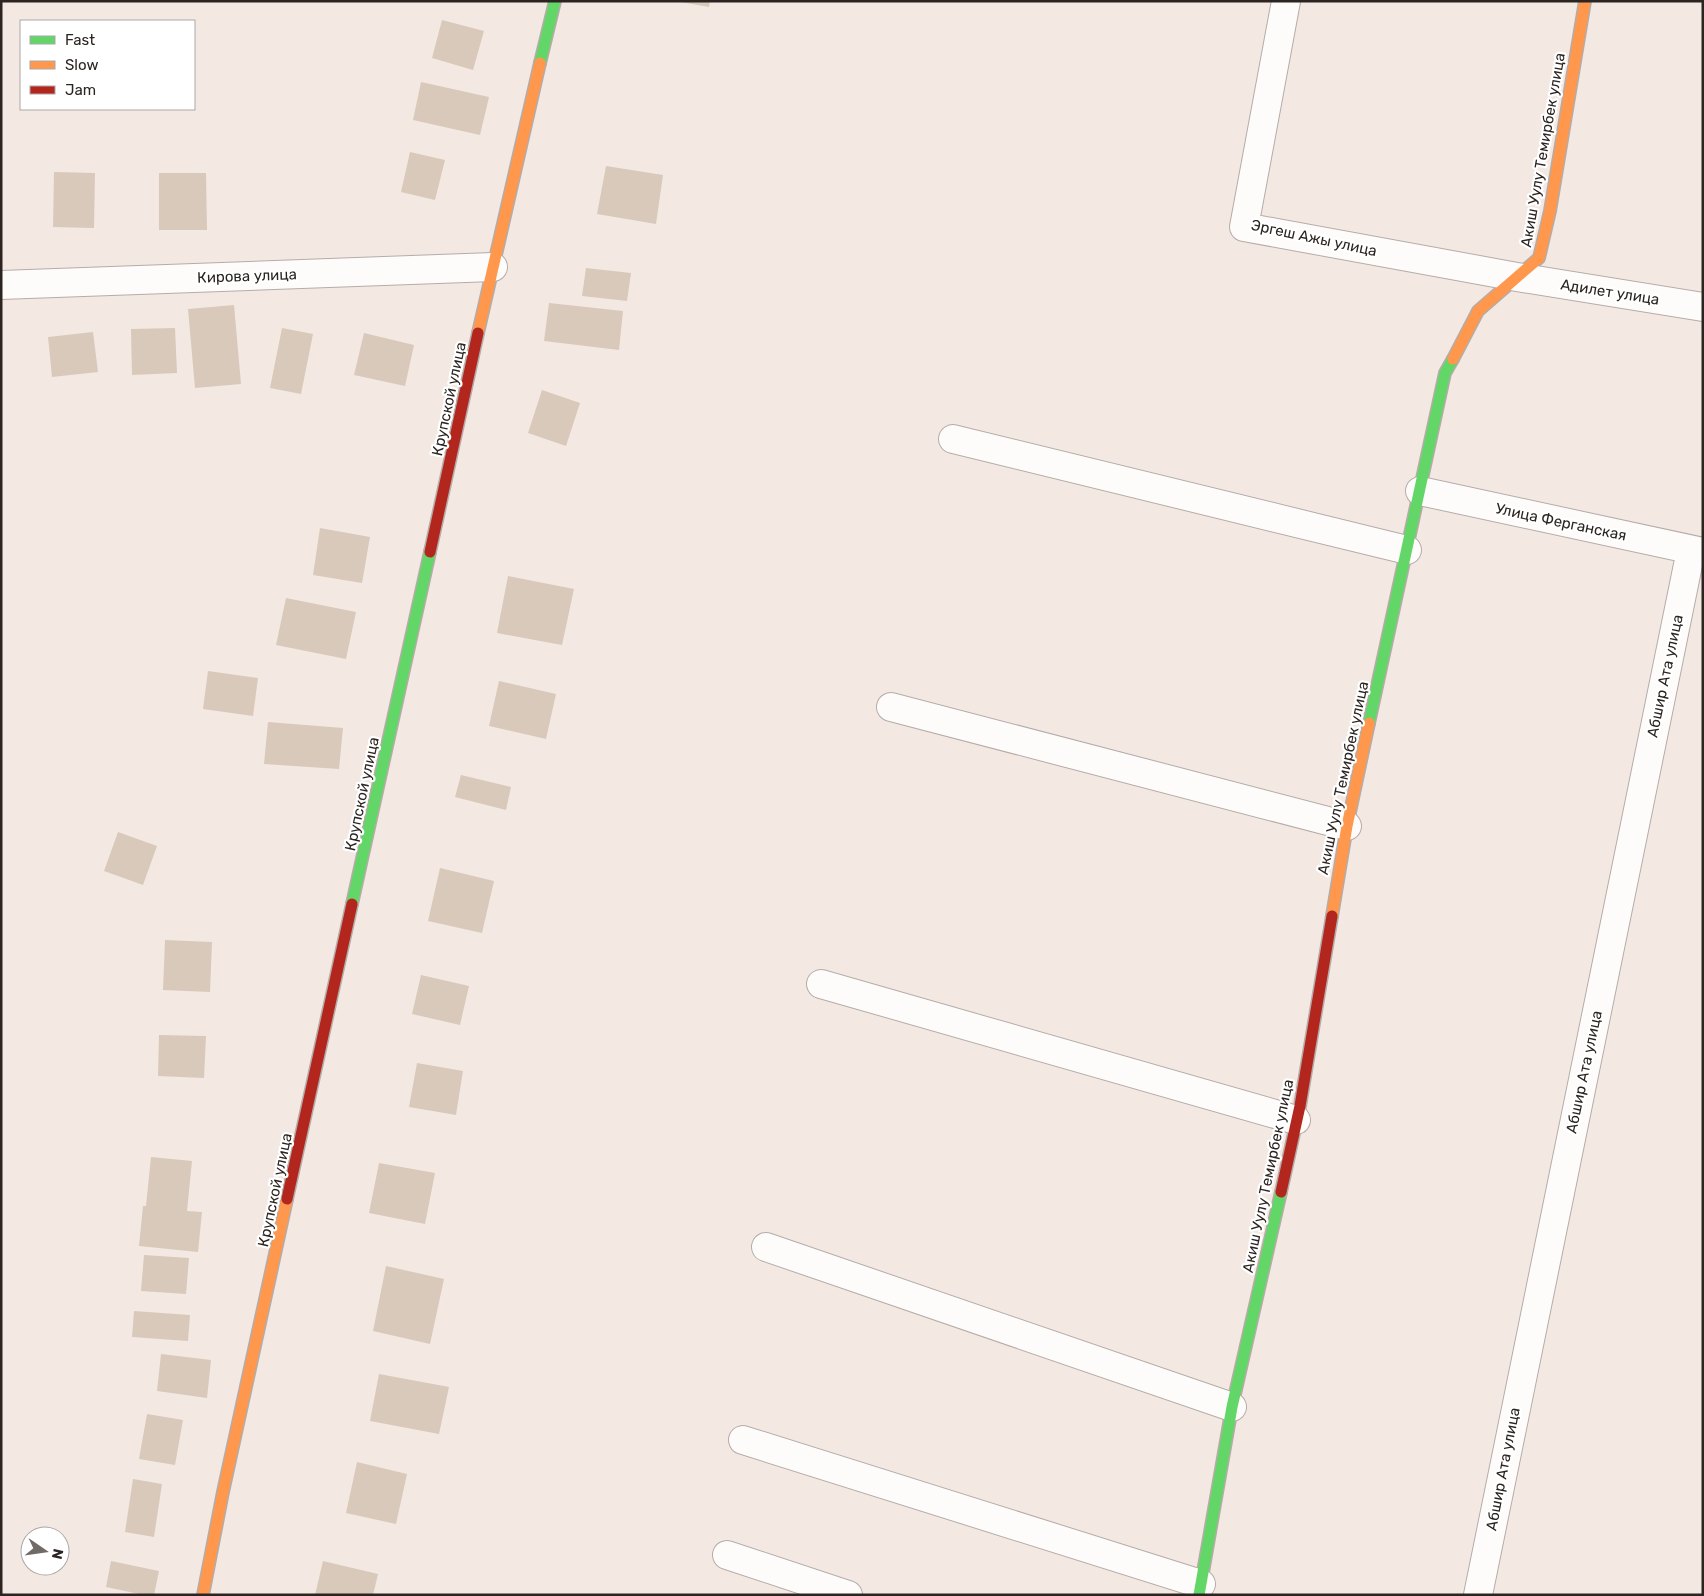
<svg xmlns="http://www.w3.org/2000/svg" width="1704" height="1596" viewBox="0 0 1704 1596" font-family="Rubik,sans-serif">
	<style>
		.building { fill: #d8c9ba }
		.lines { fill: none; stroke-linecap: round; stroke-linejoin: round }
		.street-casing { stroke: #b5aca8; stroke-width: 30 }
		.fast-casing { stroke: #b5aca8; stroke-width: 14 }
		.slow-casing { stroke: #b5aca8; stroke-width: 14 }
		.jam-casing { stroke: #b5aca8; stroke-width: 14 }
		.street { stroke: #fdfcfb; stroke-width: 28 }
		.fast { stroke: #63d668; stroke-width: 11 }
		.slow { stroke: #ff974d; stroke-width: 11 }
		.jam { stroke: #b3261e; stroke-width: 11 }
		.labels { text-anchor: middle; stroke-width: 4.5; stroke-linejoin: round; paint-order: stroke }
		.street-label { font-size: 15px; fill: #2b2421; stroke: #fff }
	</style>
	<rect width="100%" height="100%" fill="#f4e8e3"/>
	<!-- building -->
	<path class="building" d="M675,1H710L709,7Z
		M442,20L484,31L473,70L432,58Z
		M421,82L489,97L480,135L413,120Z
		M410,152L445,160L435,200L401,192Z
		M606,166L663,175L656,224L597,214Z
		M54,172L95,173L94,228L53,227Z
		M159,173H206L207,230H159Z
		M586,268L631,273L627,301L582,296Z
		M549,303L623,311L619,350L544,341Z
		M234,305L241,384L195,388L188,309Z
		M175,328L177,373L132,375L131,329Z
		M282,328L313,334L301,394L270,388Z
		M93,332L98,372L52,377L48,337Z
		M364,333L414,345L405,386L354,375Z
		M542,390L580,403L566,446L528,433Z
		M320,528L370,537L362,583L313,575Z
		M508,576L574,589L562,645L497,633Z
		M286,598L356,612L346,659L276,645Z
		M208,671L258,678L253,716L203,709Z
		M499,681L556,694L546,739L489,726Z
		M268,722L343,728L339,769L264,764Z
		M461,775L511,787L506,810L455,797Z
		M118,832L157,846L143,885L104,871Z
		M440,868L494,881L482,933L428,921Z
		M165,940L212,942L210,992L163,990Z
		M421,975L469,986L460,1025L412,1014Z
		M159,1035L206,1036L204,1078L158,1076Z
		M417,1063L463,1071L456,1115L409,1107Z
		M151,1157L192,1161L187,1211L202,1212L198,1252L139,1246L143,1206H146Z
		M379,1163L435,1173L425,1224L369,1213Z
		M144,1255L189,1258L186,1294L141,1291Z
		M386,1266L444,1279L430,1344L373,1331Z
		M134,1311L190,1315L188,1341L132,1337Z
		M161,1354L211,1360L207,1398L157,1391Z
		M379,1374L449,1387L439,1434L370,1421Z
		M147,1414L183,1420L175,1465L139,1459Z
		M357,1462L407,1474L396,1524L346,1513Z
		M133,1479L162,1484L154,1537L125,1532Z
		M111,1561L159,1571L154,1595H144L106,1587Z
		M323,1561L378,1574L373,1595H315Z"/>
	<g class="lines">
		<defs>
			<path id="street" d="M1286,1L1244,227L1517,277L1703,307
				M1,285L493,267
				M953,439L1407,550
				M1420,491L1703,552
				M891,707L1347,826
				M821,984L1296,1120
				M766,1247L1232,1407
				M743,1440L1201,1584
				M727,1555L848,1595
				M1478,1595L1691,550"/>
			<path id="fast" d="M540,63L555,1
				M1369,723L1445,373L1453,359
				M352,904L430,552
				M1199,1595L1232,1407L1281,1192"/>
			<path id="slow" d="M478,333L540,63
				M1453,359L1478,311L1539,258L1550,211L1585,1
				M1332,916L1347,826L1369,723
				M203,1595L223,1492L287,1199"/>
			<path id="jam" d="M430,552L478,333
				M1281,1192L1300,1106L1332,916
				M287,1199L352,904"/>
		</defs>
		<!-- street casing -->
		<use href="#street" class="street-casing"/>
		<!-- fast casing -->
		<use href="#fast" class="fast-casing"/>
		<!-- slow casing -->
		<use href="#slow" class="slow-casing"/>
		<!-- jam casing -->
		<use href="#jam" class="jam-casing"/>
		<!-- street -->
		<use href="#street" class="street"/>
		<!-- fast -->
		<use href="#fast" class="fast"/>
		<!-- slow -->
		<use href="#slow" class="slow"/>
		<!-- jam -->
		<use href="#jam" class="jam"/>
	</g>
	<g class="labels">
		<!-- street labels -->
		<g class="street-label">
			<text transform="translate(1543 150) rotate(-80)" y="5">Акиш Уулу Темирбек улица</text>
			<text transform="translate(1314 238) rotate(12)" y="5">Эргеш Ажы улица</text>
			<text transform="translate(247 276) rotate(-2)" y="5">Кирова улица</text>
			<text transform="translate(1610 292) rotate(9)" y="5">Адилет улица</text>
			<text transform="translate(449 399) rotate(-78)" y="5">Крупской улица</text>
			<text transform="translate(1561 522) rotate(12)" y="5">Улица Ферганская</text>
			<text transform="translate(1665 676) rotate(-78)" y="5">Абшир Ата улица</text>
			<text transform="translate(1343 778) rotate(-78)" y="5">Акиш Уулу Темирбек улица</text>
			<text transform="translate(362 794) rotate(-78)" y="5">Крупской улица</text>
			<text transform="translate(1584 1072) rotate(-78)" y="5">Абшир Ата улица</text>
			<text transform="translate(1268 1176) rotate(-78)" y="5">Акиш Уулу Темирбек улица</text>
			<text transform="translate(275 1190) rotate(-78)" y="5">Крупской улица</text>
			<text transform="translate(1503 1469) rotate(-79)" y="5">Абшир Ата улица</text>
		</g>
	</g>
	<!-- border -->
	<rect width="1704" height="1596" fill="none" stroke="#2b2421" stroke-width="5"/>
	<!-- legend -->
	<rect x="20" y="20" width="175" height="90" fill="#ffffff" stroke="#aaa7a6"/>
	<rect x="30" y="36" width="25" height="8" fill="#63d668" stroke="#aaa7a6"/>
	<text x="65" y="45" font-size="15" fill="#2b2421">Fast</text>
	<rect x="30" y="61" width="25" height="8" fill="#ff974d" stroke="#aaa7a6"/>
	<text x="65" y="70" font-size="15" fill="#2b2421">Slow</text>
	<rect x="30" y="86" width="25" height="8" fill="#b3261e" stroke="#aaa7a6"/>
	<text x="65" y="95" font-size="15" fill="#2b2421">Jam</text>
	<!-- north arrow -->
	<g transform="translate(45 1551) rotate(103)"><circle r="24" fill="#ffffff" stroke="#aaa7a6"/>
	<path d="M0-4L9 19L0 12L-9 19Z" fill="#716965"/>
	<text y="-8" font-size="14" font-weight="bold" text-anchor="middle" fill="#2b2421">N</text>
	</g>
</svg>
